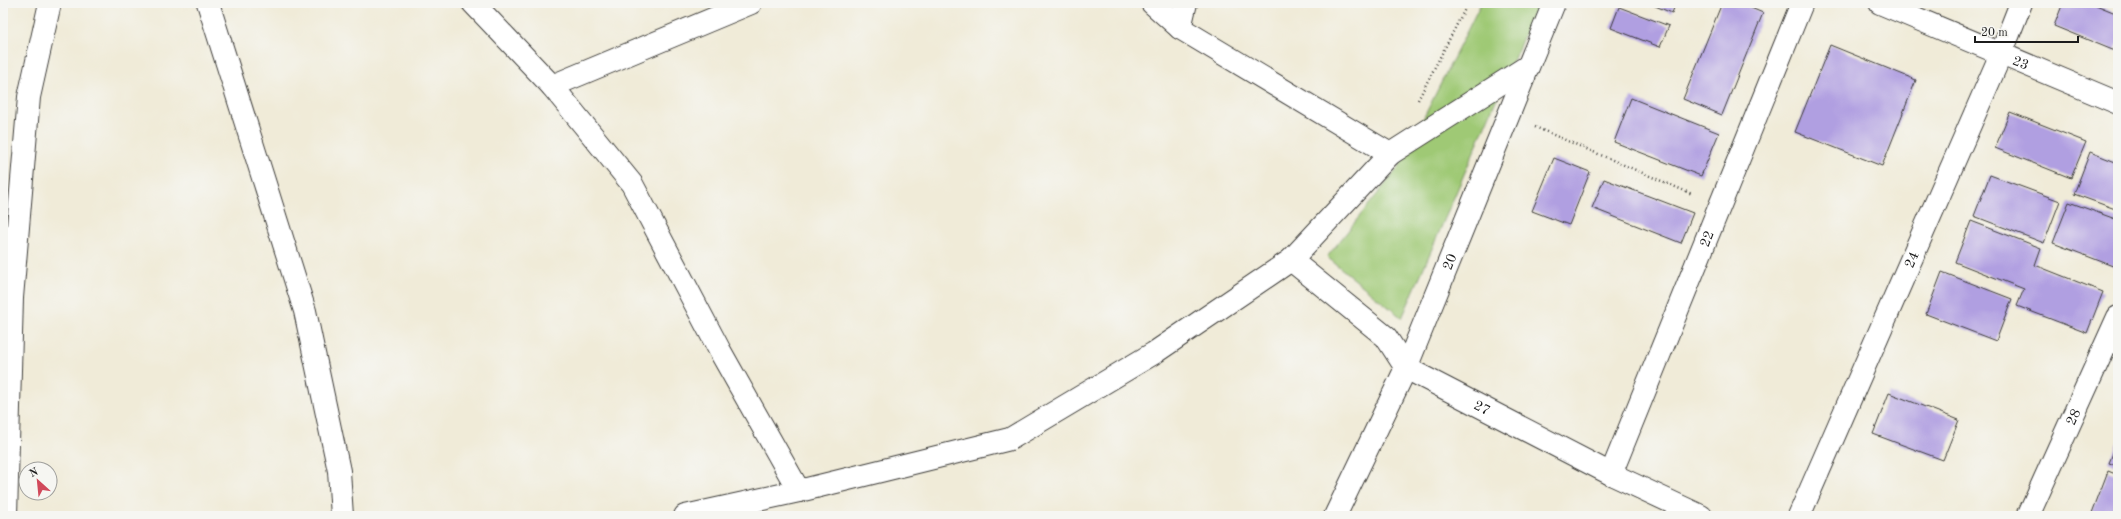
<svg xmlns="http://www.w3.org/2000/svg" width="2121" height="519" viewBox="0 0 2121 519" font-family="'Old Standard TT',serif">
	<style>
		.grass { fill: #9fc975; stroke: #5e7248 }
		.building { fill: #b09fe1 }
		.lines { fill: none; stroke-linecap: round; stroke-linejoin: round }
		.minor-casing { stroke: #3c3b38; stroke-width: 24 }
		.path { stroke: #3c3b38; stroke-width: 2.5; stroke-dasharray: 1 3; stroke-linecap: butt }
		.minor { stroke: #fff; stroke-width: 22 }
		.labels { text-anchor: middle; stroke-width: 3.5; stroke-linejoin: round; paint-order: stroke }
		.street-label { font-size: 14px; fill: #1c1c1c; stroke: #f6f6f2 }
	</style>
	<rect width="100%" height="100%" fill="#f6f6f2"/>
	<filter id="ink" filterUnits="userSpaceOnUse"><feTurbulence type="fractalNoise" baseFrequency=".025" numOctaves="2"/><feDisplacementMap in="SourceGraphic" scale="8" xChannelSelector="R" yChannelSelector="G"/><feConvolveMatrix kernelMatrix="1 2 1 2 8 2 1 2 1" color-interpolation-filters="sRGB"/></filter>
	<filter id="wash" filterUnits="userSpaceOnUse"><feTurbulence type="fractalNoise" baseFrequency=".012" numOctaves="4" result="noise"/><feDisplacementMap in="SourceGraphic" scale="16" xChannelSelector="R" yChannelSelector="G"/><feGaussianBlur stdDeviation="0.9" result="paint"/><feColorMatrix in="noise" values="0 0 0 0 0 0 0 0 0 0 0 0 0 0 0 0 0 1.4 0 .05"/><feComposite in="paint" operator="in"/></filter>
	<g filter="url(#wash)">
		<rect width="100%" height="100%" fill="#f0ebd8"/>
		<!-- grass -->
		<path class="grass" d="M1481,3H1538L1402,318L1327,257L1399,167Z"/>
		<g id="blocks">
			<!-- building -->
			<path class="building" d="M1648,3H1676L1672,13Z
				M1722,3H1739L1763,13L1722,115L1683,99Z
				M2063,3H2091L2118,14V43L2115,51L2054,26Z
				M1619,7L1669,26L1660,47L1611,28Z
				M1830,45L1916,80L1882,166L1795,132Z
				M1631,98L1719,133L1701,176L1614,142Z
				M2010,112L2086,142L2071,178L1995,148Z
				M2090,152L2118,163V210L2074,194Z
				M1554,158L1590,172L1569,225L1532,211Z
				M1990,175L2060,201L2044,243L1974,216Z
				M1604,179L1693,213L1681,243L1592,208Z
				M2069,202L2118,220V268L2053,243Z
				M1971,221L2041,248L2035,265L2103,292L2087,333L2017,306L2024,289L1955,262Z
				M1942,272L2012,299L1996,341L1926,314Z
				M1889,393L1959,420L1943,460L1873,434Z
				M2118,441V466L2109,463Z
				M2108,471L2118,475V516H2100L2092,513Z"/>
		</g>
	</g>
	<g filter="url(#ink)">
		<use href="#blocks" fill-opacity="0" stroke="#3c3b38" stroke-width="1"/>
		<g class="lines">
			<defs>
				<g id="minor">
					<path d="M208,3L305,311L339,471L342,516"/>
					<path d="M473,3L552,86L632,184L720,351L799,491"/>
					<path d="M1152,3L1180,28L1390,154"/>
					<path id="s1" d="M1880,3L2118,103"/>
					<path d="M1180,28L1186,3"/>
					<path d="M552,86L751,3"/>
					<path id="s2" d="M1291,260L1386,337L1406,368L1611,474L1701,516"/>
					<path id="s3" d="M1611,474L1802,3"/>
					<path d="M6,516L12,298L29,97L50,3"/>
					<path d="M685,516L799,491L1010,439L1154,353L1291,260L1390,154L1528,66"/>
					<path id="s4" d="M1335,516L1406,368L1554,3"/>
					<path id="s5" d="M1799,516L2001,54L2021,3"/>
					<path id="s6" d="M2028,516L2118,317"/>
				</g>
			</defs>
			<!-- minor casing -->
			<use href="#minor" class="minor-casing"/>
			<!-- path -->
			<path class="path" d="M1418,100L1468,3
				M1535,127L1692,194"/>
			<!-- minor -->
			<use href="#minor" class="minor"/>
		</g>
	</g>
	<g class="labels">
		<!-- street labels -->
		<g class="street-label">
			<text dy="5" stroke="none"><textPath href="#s1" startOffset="153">23</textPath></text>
			<text dy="5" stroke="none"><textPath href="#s3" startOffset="254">22</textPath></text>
			<text dy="5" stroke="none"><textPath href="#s5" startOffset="280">24</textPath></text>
			<text dy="5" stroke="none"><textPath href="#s4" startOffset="279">20</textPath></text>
			<text dy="5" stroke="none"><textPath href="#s2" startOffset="245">27</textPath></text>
			<text dy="5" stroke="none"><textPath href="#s6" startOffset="109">28</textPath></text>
		</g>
	</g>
	<!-- margin -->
	<rect width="2121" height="519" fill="none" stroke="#f6f6f2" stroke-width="16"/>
	<!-- north arrow -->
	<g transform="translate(38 481) rotate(333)"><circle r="19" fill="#f6f6f2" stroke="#9f9f9c"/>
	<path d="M0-3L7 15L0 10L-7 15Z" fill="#d1495b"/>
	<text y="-6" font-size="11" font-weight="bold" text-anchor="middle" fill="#1c1c1c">N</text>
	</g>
	<!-- scale -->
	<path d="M1975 36v6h103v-6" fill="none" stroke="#1c1c1c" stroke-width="2"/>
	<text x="1981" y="36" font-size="12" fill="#1c1c1c" stroke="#f6f6f2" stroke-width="3" paint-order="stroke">20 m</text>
</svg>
